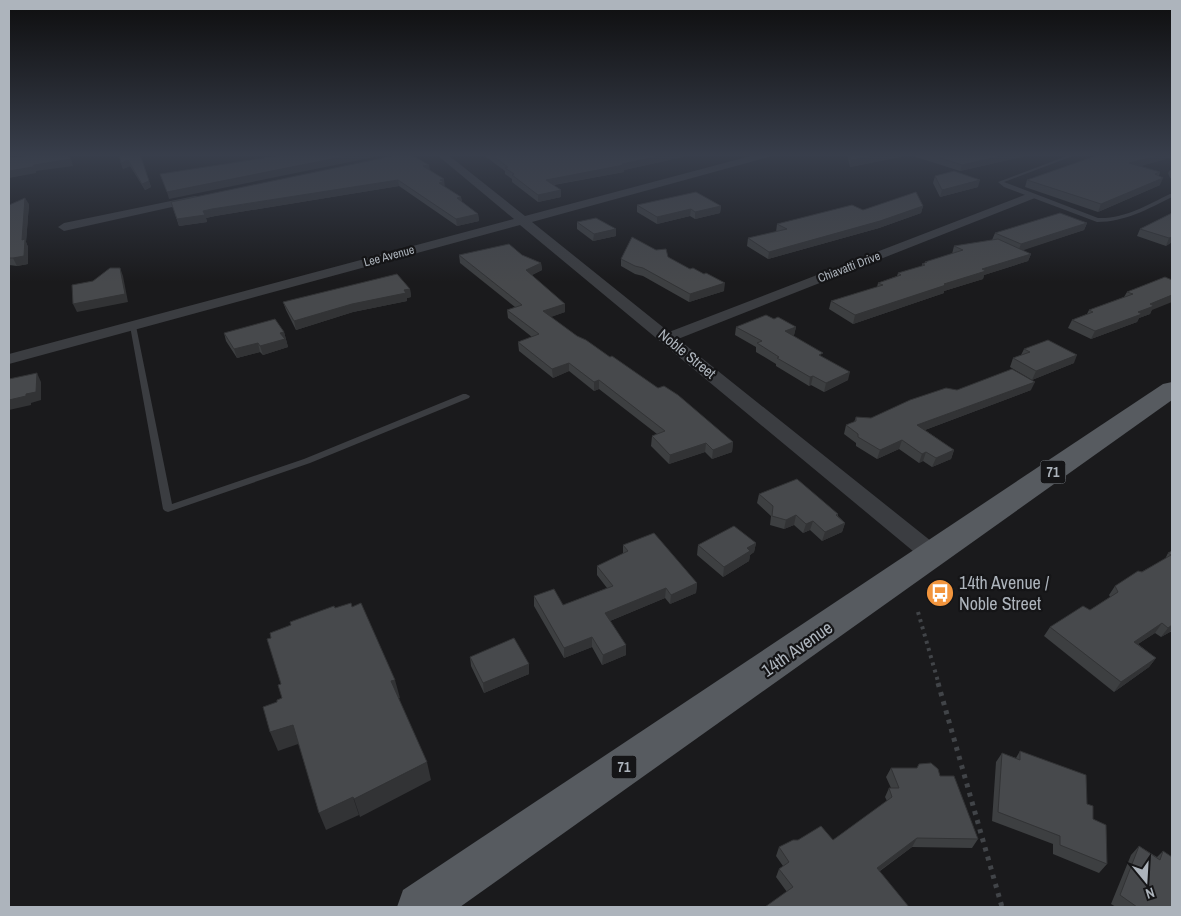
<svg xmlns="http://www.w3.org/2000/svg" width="1181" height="916" viewBox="0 0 1181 916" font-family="'Archivo Narrow',sans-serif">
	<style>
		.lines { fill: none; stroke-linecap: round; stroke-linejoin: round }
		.path-far1 { stroke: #414448; stroke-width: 4; stroke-dasharray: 3 4.5; stroke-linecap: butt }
		.path { stroke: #414448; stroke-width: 5; stroke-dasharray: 4 5.5; stroke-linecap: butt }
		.lane { fill: #3b3d41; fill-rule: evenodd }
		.street { fill: #3b3d41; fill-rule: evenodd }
		.primary { fill: #575b60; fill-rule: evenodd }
		.wall { fill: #3d3f41 }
		.shaded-wall { fill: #323335 }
		.building { fill: #47494c; stroke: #323335 }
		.labels { text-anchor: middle; stroke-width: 4.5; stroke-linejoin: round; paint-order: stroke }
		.far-street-label { font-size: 12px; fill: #adb4bc; stroke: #151517 }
		.shield { fill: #151517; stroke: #7f848a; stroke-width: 1 }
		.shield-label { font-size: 14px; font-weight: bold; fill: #adb4bc }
		.street-label { font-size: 15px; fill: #adb4bc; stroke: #151517 }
		.near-poi-label { font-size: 18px; fill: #adb4bc; stroke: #151517; text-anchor: start }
		.near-street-label { font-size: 18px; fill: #adb4bc; stroke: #151517 }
	</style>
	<rect width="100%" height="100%" fill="#1a1a1c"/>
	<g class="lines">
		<!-- path-far1 -->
		<path class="path-far1" d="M918,612L939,685"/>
		<!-- path -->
		<path class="path" d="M938,683L1002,907"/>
		<!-- lane -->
		<path class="lane" d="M1072,154H1078L1004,182L1098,218C1125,219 1147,205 1170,194H1172V197C1148,209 1125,222 1097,222L1004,187L998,182Z
			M1155,154H1162L1172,157V159Z
			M1170,170H1172V179L1170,178L1168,173Z
			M133,324L136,326L172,504L304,459L463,394H466L470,396L469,398L310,463L168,512L165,511L163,509L130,326Z"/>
		<!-- street -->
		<path class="street" d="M436,154H447L525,216L758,154H774L772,156L532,222L669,332L1027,194H1035L1037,196L1035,198L678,339L941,549L944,555L941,561L933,563L925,561L520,225L9,364V354L514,219Z
			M195,196L199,197L201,199L199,201L64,231L58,227L64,223Z"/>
		<!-- primary -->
		<path class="primary" d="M1172,382V400L460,907H397L403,890L1163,384Z"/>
	</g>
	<!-- wall -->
	<path class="wall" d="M140,154L151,187L145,190L130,166L123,169L121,163Z
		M482,154H687V156L624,170V172L554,185L561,197L538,202L512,182V179L505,174V171Z
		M847,154H1035L960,171L910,155L850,167Z
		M1101,154H1172V157L1168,155L1166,159L1140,166L1160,172L1159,176L1160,185L1098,212L1025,187L1027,180Z
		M430,170L444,186L461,197L462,202L478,214L479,221L457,226L399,186L215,216L206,218L207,222L179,226L171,202Z
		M935,176L978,187L940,197L933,183Z
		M29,204L26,242L28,247V264L17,266L9,265V205Z
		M637,205L721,206L720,213L695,219L690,216L657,224L637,212Z
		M923,206L921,213L879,228L768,259L747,246L748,238L776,232L777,224L863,210Z
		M1172,213V242L1166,246L1137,236L1140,229Z
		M577,222L616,236L593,241L577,229Z
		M1087,223L1084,230L1022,250L1031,254L1028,261L984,275L983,279L944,291V293L853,324L829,309L831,301L877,287L878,283L897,276L898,273L922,266V264L925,263V262L952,254L954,246L992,240L995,233Z
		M459,255H522L541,263L542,270L532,275L565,312L550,317L577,336L733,442L732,452L712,459L705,452L669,464L651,446L652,436L657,434L599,389L594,391L569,371L553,378L519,351L518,342L532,337L508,318L507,310L515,307L460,263Z
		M668,257L724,291L689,302L643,276L635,274L621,266V259Z
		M1165,277L1150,314L1139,318L1137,322L1091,339L1068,328L1072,320L1087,314L1089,310L1124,297L1127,292Z
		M410,289L411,297L407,298V301L353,312L296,330L286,310L283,302Z
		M774,319L796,327L794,335L793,336L822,357L848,380L824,392L811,385L809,386L776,366V364L756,352V347L735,335L736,327Z
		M284,332L288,347L263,355L260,352L237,358L226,341L224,333Z
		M1024,349L1074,363L1032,380L1010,367L1013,358L1021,355Z
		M957,390H1031L925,430L954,450L951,459L932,467L923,461L919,463L899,449L877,459L856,446V443L844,434L846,425L854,422L856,417L871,418Z
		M759,494L838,514V516L845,523L842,532L822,541L810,530L803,533L794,525L784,529L770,525L771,516L757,503Z
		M756,543L754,552L750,555L749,561L723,577L697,555L698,545Z
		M623,545L697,583L696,593L670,604L665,598L610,621L626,655L602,665L592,647L564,658L534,606V596L563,605L607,588L597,575V566L623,554Z
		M1172,551V632H1170L1161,637L1155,633L1138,644L1156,658L1149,667L1114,692L1044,636L1050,627L1090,610L1110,597L1109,595L1115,586L1165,559L1168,553Z
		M470,657L529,664V674L484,693L471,666Z
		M1020,751L1087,804L1093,819L1107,864L1099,873L1053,854V844L992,821L996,762L1002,753L1016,758Z
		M891,768L940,776L978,839L972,848L912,847L880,871L787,892L776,877L779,869L783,866L776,856L779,847L798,840H833L887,801L885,797L889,788H891L886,777Z
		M1139,846L1157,857L1163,851L1172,907H1116L1111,904L1131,855Z"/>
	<!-- shaded-wall -->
	<path class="shaded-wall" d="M140,154L151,187L145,190L142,184Z
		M357,154H389L169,199L167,192Z
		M669,154H687V156L624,170V172L546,186V180Z
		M884,154H910V155L850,167L851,160Z
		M1010,154H1035L960,171L962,165Z
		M1166,154H1169L1166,159L1126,170L1129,163Z
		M71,159L73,166L36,171V173L9,178V171L34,165Z
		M128,160L130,166L123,169L121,163Z
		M429,165L430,172L423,166Z
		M1163,178L1160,185L1098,212L1101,204Z
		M444,179L445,188L439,183L440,180Z
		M398,180L399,186L215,216L206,218L207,222L179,226L177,219L212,209Z
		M980,180L978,187L940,197L942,190Z
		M561,190V197L538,202V195Z
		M461,197L462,204L457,198Z
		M25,198L29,204L26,242L28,247V264L17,266L13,258L22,240Z
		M721,206L720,213L695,219V212Z
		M923,206L921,213L879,228L768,259L769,252Z
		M691,209L690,216L657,224V217Z
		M478,214L479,221L457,226L456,219Z
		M1087,223L1084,230L1018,252L1021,244Z
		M616,229V236L593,241L594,234Z
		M1172,237V242L1166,246L1169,238Z
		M1031,254L1028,261L984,275L983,279L944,291V293L853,324L855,315L944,284L982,269Z
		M541,263L542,270L526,278V270Z
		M120,268L123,276L128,302L77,312L73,304Z
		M725,283L724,291L689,302L690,294Z
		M410,289L411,297L407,298V301L353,312L296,330L294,321L352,304Z
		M1172,295V302L1152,310L1150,314L1139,318L1137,322L1091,339L1095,331L1150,304Z
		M565,304V312L543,320V311Z
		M796,327L794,335L783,340L785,331Z
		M284,332L288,347L263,355L260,346L280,333Z
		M258,343L260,352L237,358L234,349Z
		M1077,355L1074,363L1032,380L1036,371Z
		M569,363V371L553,378L552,369Z
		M850,372L848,380L824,392L826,383Z
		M37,373L41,382V400L31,403V405L9,410V400L26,394Z
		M813,376L811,385L809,386L810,377Z
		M599,380V389L594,391V382Z
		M1035,382L1031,390L914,434L917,425Z
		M902,440L899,449L877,459L880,450Z
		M733,442L732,452L712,459L713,450Z
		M706,443L705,452L669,464L670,455Z
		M954,450L951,459L932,467L936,458Z
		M926,452L923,461L919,463L922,454Z
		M796,515L794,525L784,529L786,520Z
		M813,521L810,530L803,533L806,524Z
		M845,523L842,532L822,541L825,532Z
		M756,543L754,552L750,555L749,561L723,577L724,567L747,548Z
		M697,583L696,593L670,604L671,595Z
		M666,588L665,598L605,623V613Z
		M1162,623L1155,633L1127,651L1134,642Z
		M1172,625V628L1170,632L1161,637L1168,628Z
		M592,637V647L564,658V648Z
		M626,645V655L602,665L603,655Z
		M1156,658L1149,667L1114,692L1121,682Z
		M529,664V674L484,693L483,683Z
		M395,680L400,698L396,699L391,681Z
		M293,725L301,743L278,751L270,732Z
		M427,762L431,780L360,817L354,799Z
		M353,797L359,815L326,830L319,813Z
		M917,838L912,847L872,876L877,868Z"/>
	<!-- building -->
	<path class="building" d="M40,154H67L71,159L34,165L33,167L9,171V158Z
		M119,154H140L149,181L142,184L128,160L121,163Z
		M282,154H357L167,192L160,174L283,155Z
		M402,154H410L429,165L423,166L444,179L440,180L444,182L439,183L461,197L457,198L478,214L456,219L398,180L212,209L203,211L205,215L177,219L171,202Z
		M490,154H669L622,164L624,165L546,180L561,190L538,195L512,175L514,174L505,168L508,167Z
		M849,154H884L851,160Z
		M928,154H1010L962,165Z
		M1101,154H1166L1129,163L1160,172L1155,174L1163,178L1101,204L1027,180Z
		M954,171L980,180L942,190L935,176Z
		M696,192L721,206L695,212L691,209L657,217L637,205Z
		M916,192L923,206L880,221L769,252L748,238L787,229L777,224L852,205L863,210Z
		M25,198L22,240L25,239L24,256L13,258H9V205Z
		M1060,213L1087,223L1021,244L995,233Z
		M1172,213V237L1169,238L1140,229Z
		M596,218L616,229L594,234L577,222Z
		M632,237L656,250L666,249L668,257L690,269L693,268L704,274L706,273L725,283L690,294L643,268L635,266L621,259Z
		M998,239L1031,254L982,269L986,271L944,284L946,285L855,315L831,301L883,285L878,283L901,275L898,273L925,265L922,264L927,262H925L963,250L954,246Z
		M509,244L522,255L541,263L526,270L565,304L543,311L577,336L586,340L610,357L612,356L658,388L664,386L678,395L733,442L713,450L706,443L670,455L652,436L665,431L599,380L594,382L569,363L552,369L518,342L539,334L507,310L522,305L459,255Z
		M110,268H120L125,294L73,304L72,285L93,281Z
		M397,274L410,289L404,290L406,293L352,304L294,321L283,302Z
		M1165,277L1172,280V295L1150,304L1154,306L1138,312L1142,314L1095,331L1072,320L1093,312L1089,310L1133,294L1127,292Z
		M766,315L774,319L778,317L796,327L785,331L823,353L819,355L850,372L826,383L813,376L810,377L777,358L779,357L757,343L762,341L736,327Z
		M275,319L284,332L280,333L285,339L260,346L258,343L234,349L224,333Z
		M1048,340L1077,355L1036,371L1013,358L1030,352L1024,349Z
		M1012,369L1035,382L917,425L954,450L936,458L926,452L922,454L902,440L880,450L858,437V434L846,425L856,421V417L871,418L910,400L946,388L957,390Z
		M37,373L36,392L26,394V396L9,400V379Z
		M797,479L838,514L836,515L845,523L825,532L813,521L806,524L796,515L786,520L772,516L773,506L759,494Z
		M734,526L756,543L747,548L750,551L724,567L698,545Z
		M654,533L697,583L671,595L666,588L605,613L626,645L603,655L592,637L564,648L534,596L554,589L563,605L613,586L597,566L628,551L623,545Z
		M1172,551V625L1168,628L1162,623L1134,642L1156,658L1121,682L1050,627L1083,606L1090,610L1118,592L1115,586L1138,571L1142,572L1171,555L1168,553Z
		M351,603L352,607L361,603L395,680L391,681L427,762L354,799L353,797L319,813L293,725L270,732L263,707L277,702V700L282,698L278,685L281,684L267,639L271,638L270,633L291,625L290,622L334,606L335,608Z
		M514,638L529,664L483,683L470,657Z
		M1020,751L1086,775L1087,804L1093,806V819L1106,825L1107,864L1060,845V836L998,812L1002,753L1020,760Z
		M931,763L938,769L940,776H954L978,839L917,838L877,868L909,907H765L793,887L779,869L789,862L779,847L793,840H798L821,826L833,840L892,797L889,788H899L891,768H917L919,764Z
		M1139,846L1160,860L1163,851L1172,857V907H1137L1120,895Z"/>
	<!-- sky -->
	<linearGradient id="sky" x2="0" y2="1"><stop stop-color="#0e0e0f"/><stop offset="0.55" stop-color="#383e4b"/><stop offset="1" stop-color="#383e4b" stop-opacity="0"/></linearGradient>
	<rect width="1181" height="282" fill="url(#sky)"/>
	<!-- icons -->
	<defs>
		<symbol id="bus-disc" viewBox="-11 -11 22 22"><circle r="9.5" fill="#f2953d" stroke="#151517"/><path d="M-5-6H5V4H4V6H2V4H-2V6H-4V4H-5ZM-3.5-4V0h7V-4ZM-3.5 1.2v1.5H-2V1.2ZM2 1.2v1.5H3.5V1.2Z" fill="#fff"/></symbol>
	</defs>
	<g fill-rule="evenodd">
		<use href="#bus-disc" x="924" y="577" width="32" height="32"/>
	</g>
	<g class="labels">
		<!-- far-street labels -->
		<g class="far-street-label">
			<text transform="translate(389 256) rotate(-15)" y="4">Lee Avenue</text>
			<text transform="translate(849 267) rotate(-21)" y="4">Chiavatti Drive</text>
		</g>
		<!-- shield labels -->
		<g class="shield">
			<rect x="1040.5" y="460.5" width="25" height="23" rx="4"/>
			<rect x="611.5" y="755.5" width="25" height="23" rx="4"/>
		</g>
		<g class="shield-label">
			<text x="1053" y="477">71</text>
			<text x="624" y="772">71</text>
		</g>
		<!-- street labels -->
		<g class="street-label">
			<text transform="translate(687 354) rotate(39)" y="5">Noble Street</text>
		</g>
		<!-- near-poi labels -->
		<g class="near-poi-label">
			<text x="959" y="589">14th Avenue /<tspan x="959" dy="21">Noble Street</tspan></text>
		</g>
		<!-- near-street labels -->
		<g class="near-street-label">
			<text transform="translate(797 649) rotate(-35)" y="6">14th Avenue</text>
		</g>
	</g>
	<!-- border -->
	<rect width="1181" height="916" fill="none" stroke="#adb4bc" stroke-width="20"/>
	<!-- north arrow -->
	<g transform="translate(1146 881) rotate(162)" stroke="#151517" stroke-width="4" paint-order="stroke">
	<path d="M0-4L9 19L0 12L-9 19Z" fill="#adb4bc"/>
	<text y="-8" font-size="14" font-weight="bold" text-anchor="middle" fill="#adb4bc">N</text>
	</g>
</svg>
